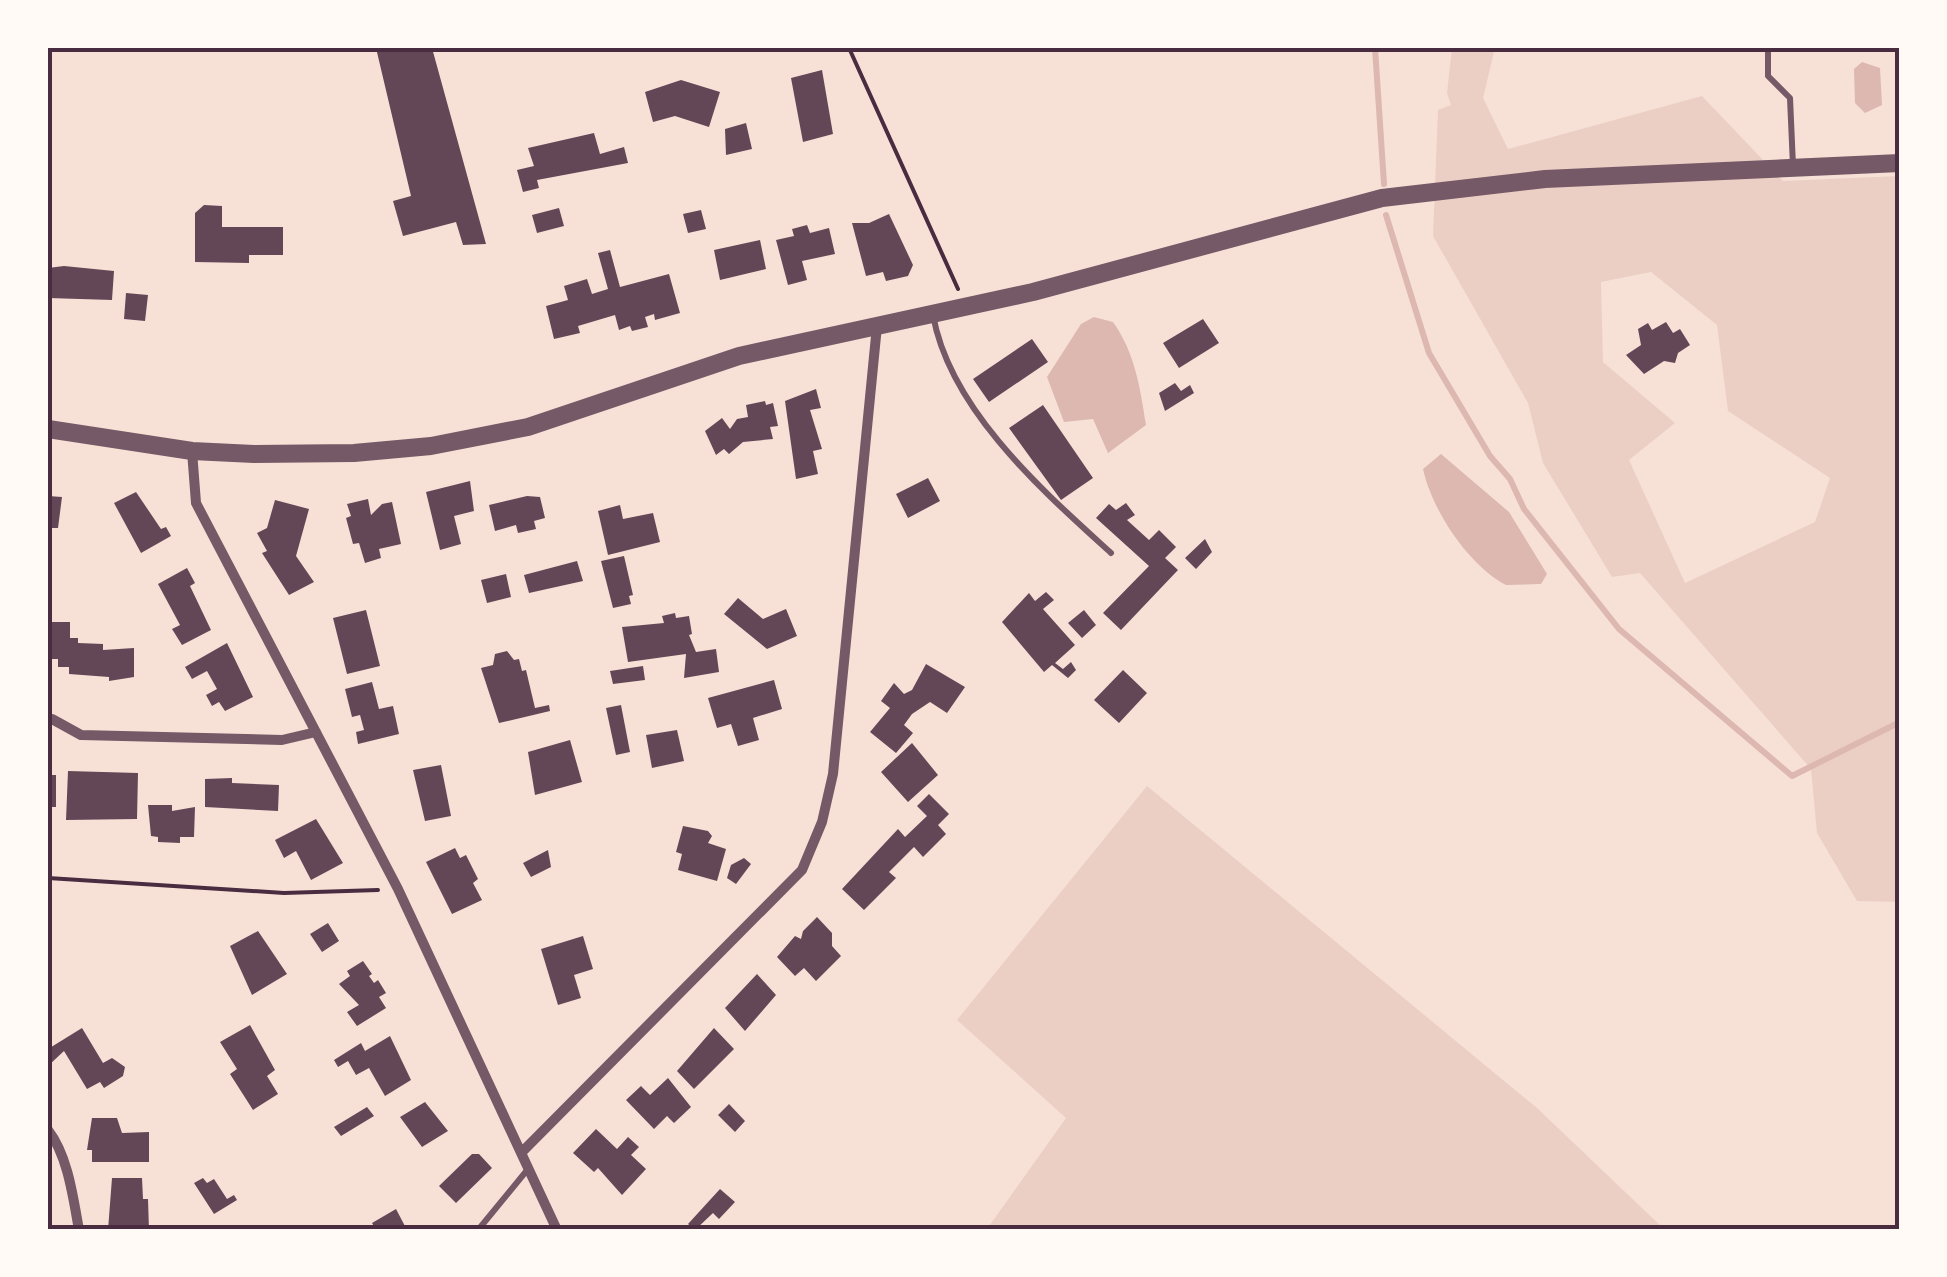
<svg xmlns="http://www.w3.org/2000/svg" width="1947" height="1277" viewBox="0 0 1947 1277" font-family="Roboto,sans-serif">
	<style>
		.green { fill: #ebcfc5; fill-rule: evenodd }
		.water { fill: #dcb8b0 }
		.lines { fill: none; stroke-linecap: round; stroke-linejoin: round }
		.stream { stroke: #dcb8b0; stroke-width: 6 }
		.building { fill: #644757 }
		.path { stroke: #4a2c40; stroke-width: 4 }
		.service { stroke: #755966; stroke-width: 6 }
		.minor { stroke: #755966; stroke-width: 10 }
		.tertiary { stroke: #755966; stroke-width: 18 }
		.neatline { fill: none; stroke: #4a2c40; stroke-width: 4 }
	</style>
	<rect width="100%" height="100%" fill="#f7e1d7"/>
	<!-- green -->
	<path class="green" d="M1452,48H1495L1483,98L1508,149L1702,96L1783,181L1899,176V902L1857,901L1817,833L1811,769L1640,573L1612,577L1543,463L1528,403L1433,236L1438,110L1451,105L1447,93ZM1651,272L1717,325L1728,411L1830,478L1815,522L1685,583L1629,460L1675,423L1603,362L1601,282Z
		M1147,786L1537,1108L1664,1229H987L1066,1118L957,1020Z"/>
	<!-- water -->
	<path class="water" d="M1862,62L1880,68L1882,105L1865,113L1855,103L1854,69Z
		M1094,317L1113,322C1135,353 1140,387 1146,425L1108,453L1093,419L1064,422L1047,377L1081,324Z
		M1441,454L1509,512L1547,574L1541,584L1506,585C1468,565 1432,510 1423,469Z"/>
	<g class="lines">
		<!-- stream -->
		<path class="stream" d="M1375,48L1384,184
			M1386,215L1429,353L1490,456L1510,479L1524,509L1619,629L1792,776L1900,722"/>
	</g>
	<!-- building -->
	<path class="building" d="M376,48H432L486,244L463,245L456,222L403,236L393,201L411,196Z
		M822,70L833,134L803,142L791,78Z
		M681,80L720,92L709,127L675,116L653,122L645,92Z
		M746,123L752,149L726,155L725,129Z
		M594,133L600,154L624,147L628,163L537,180L539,188L523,192L517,170L534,166L528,148Z
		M204,205L222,206V227H283V255H249V263L195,262V213Z
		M559,208L564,226L537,233L532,215Z
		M701,210L706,229L688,233L683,214Z
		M889,214L913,265L908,276L886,281L883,272L866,276L852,223H869Z
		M807,225L810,233L829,228L835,254L802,261L807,280L788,285L776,240L794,236L792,229Z
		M760,240L766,269L720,280L714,250Z
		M610,250L620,287L669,274L680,313L655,320L654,314L645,317L648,327L632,331L630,326L619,330L615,315L578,326L580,333L554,339L546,306L568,300L564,286L587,279L592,294L608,289L598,253Z
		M64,266L114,271L112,300L48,298V268Z
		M126,293L148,295L145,321L124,319Z
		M1203,319L1219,343L1179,368L1163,343Z
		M1666,322L1673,333L1680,329L1690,345L1678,353L1675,363L1664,361L1644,374L1626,355L1641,345L1638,329L1648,323L1652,330Z
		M1032,339L1048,362L989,402L973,379Z
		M1175,383L1181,391L1190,385L1194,393L1165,411L1159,393Z
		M816,389L821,408L810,410L822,449L813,451L818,474L796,479L785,401Z
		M765,401L766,405L773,403L778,426L770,427L773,439L743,442L729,454L724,449L716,455L705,431L722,418L730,429L737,419L748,417L746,405Z
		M1043,405L1093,478L1061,500L1009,428Z
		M928,478L940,501L908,518L896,494Z
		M470,481L474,511L454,516L461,544L440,550L426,492Z
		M136,492L161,529L166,527L171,536L141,553L114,503Z
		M48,496L62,497L58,528H48Z
		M527,496L540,497L545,518L534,521L536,529L518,533L516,525L495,531L489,505Z
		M368,499L371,515L382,504L392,502L401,544L379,549L381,558L365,563L359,543L353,544L346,518L351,516L347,504Z
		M275,500L309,509L296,556L314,582L289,595L262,553L267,551L257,533L267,528Z
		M1126,503L1135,515L1127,520L1149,540L1159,530L1176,547L1165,558L1178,570L1121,630L1103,613L1149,566L1096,518L1109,504L1116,510Z
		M620,505L623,519L653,513L660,542L608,555L598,511Z
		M1205,539L1212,552L1196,569L1185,558Z
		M624,556L633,595L629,596L631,604L613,608L601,561Z
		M577,561L583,581L529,593L524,575Z
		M187,568L195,583L190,586L211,630L182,645L172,629L180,625L158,584Z
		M506,574L511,597L487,603L481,580Z
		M1046,592L1054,600L1043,609L1075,645L1055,663L1063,669L1071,662L1076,670L1068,678L1052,665L1044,672L1002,622L1029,593L1035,601Z
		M738,598L763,619L786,609L797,636L767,649L724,614Z
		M366,610L380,666L347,674L333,618Z
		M1084,610L1096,625L1082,638L1068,623Z
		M675,613L676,618L689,616L692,634L689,635L696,652L716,649L719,672L684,678L686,654L628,662L622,627L664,623L662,616Z
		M48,622H70V638H78V643L103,644V650L134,648V677L109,681V677L69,674V667H58V659H48Z
		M227,643L253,697L225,711L219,702L212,706L206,695L217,689L207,671L192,679L185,667Z
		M507,651L514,660L519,659L522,671L526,670L535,708L549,705L550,711L499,723L481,668L493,665L495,654Z
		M926,664L965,687L947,713L930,702L912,714L904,725L913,733L896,753L870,732L890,708L881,701L894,683L904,694L912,690Z
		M643,666L645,680L613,684L610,671Z
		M1123,670L1147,693L1119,723L1094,700Z
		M774,680L782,709L753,718L759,740L738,746L731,724L717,728L708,698Z
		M372,682L379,709L393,706L399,734L358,744L356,732L364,730L360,715L352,717L345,689Z
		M621,705L630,752L616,755L606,708Z
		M677,730L684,761L652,768L646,735Z
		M570,740L582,782L535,795L528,752Z
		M912,743L938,775L908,802L881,772Z
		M441,765L451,816L425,821L413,770Z
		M68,771L138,773L137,819L66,820Z
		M48,775H56V807H48Z
		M232,778V783L279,785L278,811L205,807V779Z
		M929,794L949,814L938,825L946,834L923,857L914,847L889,872L896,878L864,910L842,889L898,829L905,837L927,816L917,806Z
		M148,805H172V811L195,807L194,837H180V843L158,842V837L151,836Z
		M316,819L343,863L311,880L296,851L284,858L275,840Z
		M683,826L708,831L712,836L708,843L726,849L717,881L678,870L682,854L676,852Z
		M455,848L460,858L466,855L478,879L473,883L482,900L452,914L426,862Z
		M548,850L551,867L531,877L523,863Z
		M744,858L751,864L736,884L727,878L731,865Z
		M817,917L832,933V946L841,956L816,981L804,968L795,976L777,957L795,936L801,939L803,931Z
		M328,923L339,941L322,952L310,934Z
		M258,931L287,974L252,995L230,946Z
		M583,936L593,969L574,975L581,998L558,1005L541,949Z
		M363,961L372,974L369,976L374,983L378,980L386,993L379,997L386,1008L357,1026L347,1012L359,1005L339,984L350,976L347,971Z
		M757,974L776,995L745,1031L725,1008Z
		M250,1025L275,1070L267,1076L278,1094L253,1110L230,1074L237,1069L220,1042Z
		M82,1028L103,1063L112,1058L125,1067L123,1076L104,1088L100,1082L87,1089L64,1051L48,1066V1049Z
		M714,1028L734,1049L694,1089L677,1071Z
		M390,1036L411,1080L385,1096L369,1068L356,1075L348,1061L338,1067L334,1060L361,1043L365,1051Z
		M668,1078L691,1107L674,1123L667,1116L654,1129L626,1100L641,1086L650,1095Z
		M425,1102L448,1131L422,1147L400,1117Z
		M729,1104L745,1121L735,1132L718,1115Z
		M367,1107L374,1116L341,1136L334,1127Z
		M92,1118H117L122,1133L149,1132V1162H92V1150H87Z
		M596,1129L617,1149L628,1137L639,1147L631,1155L646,1169L622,1195L598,1168L594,1172L573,1153Z
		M472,1154H479L492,1168L456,1203L439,1186Z
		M112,1178H142L143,1199H148L149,1230H108Z
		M203,1178L207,1183L214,1179L227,1199L234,1195L237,1200L214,1214L194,1183Z
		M720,1189L735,1202L719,1219L713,1213L695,1230L688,1224Z
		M396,1209L407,1230H376L372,1223Z"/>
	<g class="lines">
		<!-- path -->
		<path class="path" d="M849,48L958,289
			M48,878L284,893L378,890"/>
		<!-- service -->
		<path class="service" d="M1768,48V76L1790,98L1793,166
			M933,315C950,410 1043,491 1111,553
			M478,1230L528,1169"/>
		<!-- minor -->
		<path class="minor" d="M192,451L196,503L398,889L557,1230
			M52,719L81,735L282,740L316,732
			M48,1130C68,1156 73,1197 79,1230
			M522,1152L802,870L822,822L833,774L877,326"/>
		<!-- tertiary -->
		<path class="tertiary" d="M48,429L192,451L254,454L354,453L431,446L528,427L739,356L1033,292L1382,198L1545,179L1900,163"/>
	</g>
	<!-- border -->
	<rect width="1947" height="1277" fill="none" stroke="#fffaf5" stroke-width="100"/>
	<rect x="50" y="50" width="1847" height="1177" class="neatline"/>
</svg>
